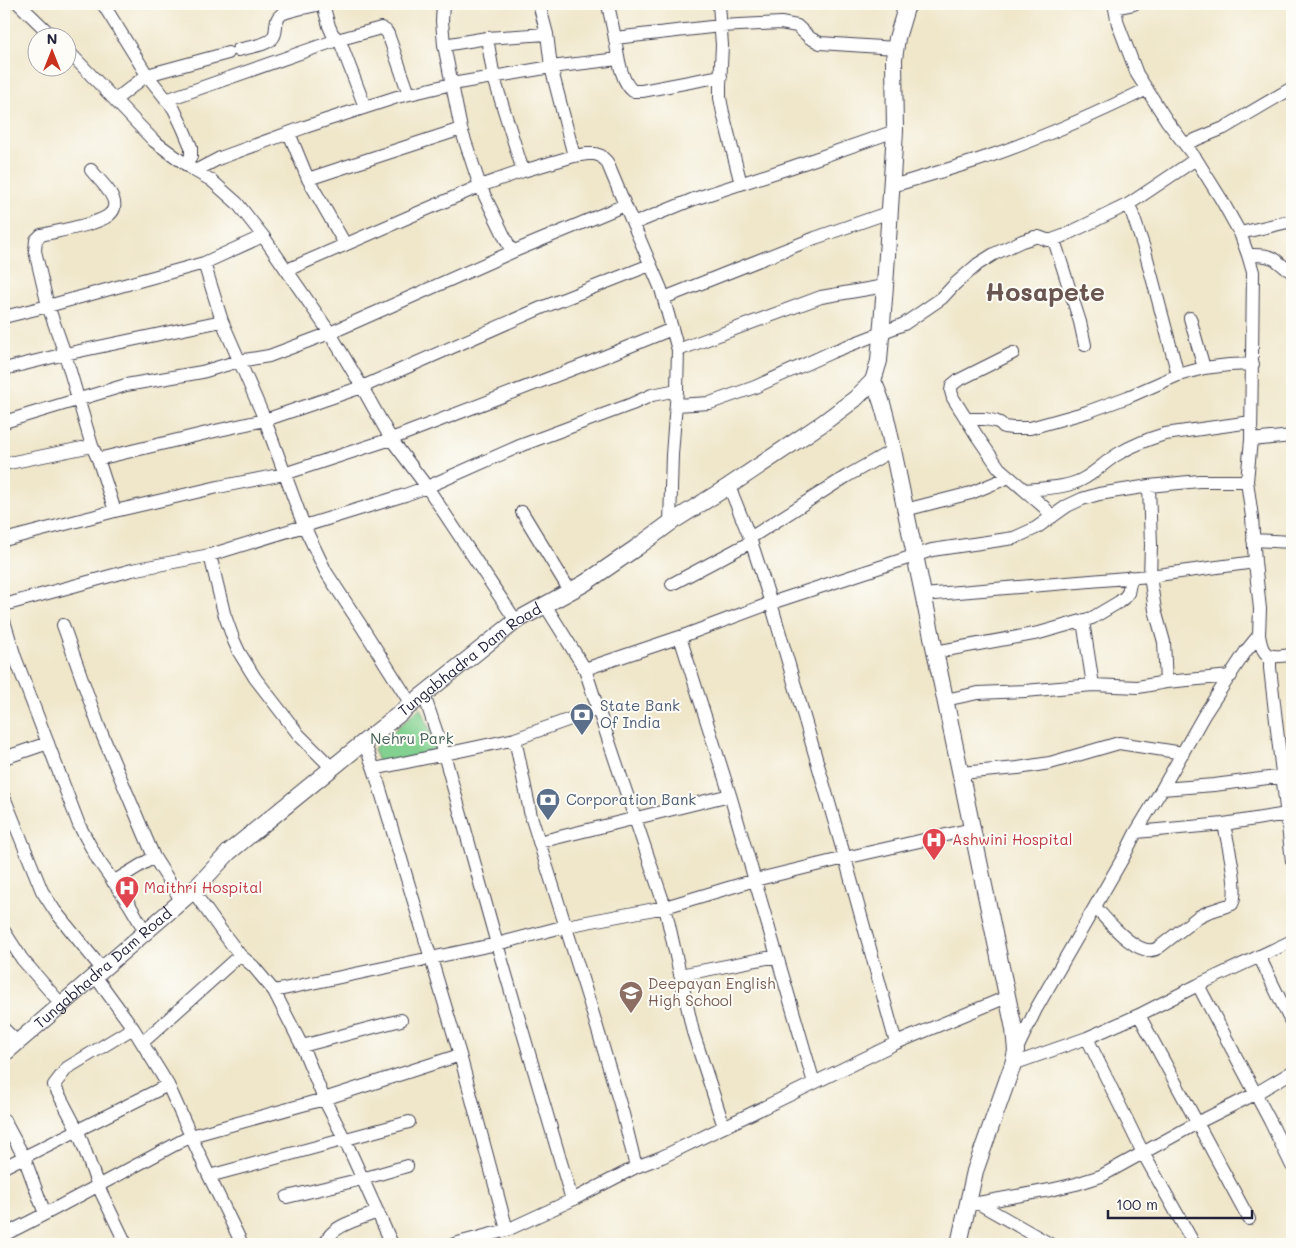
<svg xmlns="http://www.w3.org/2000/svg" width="1296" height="1248" viewBox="0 0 1296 1248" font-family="Mali,sans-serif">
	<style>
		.green { fill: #83d191; stroke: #527a66 }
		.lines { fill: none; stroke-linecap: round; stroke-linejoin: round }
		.minor-casing { stroke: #414051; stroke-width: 14 }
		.major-casing { stroke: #414051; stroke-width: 18 }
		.minor { stroke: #fff; stroke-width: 12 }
		.major { stroke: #fff; stroke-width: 16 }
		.labels { text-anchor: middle; stroke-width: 4; stroke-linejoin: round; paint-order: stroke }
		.street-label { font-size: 15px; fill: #22223b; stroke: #fdfcf7 }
		.service-label { font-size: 15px; fill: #4e5e75; stroke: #fdfcf7; text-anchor: start }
		.park-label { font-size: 15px; fill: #445f59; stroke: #fdfcf7 }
		.health-label { font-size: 15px; fill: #be3a42; stroke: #fdfcf7; text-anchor: start }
		.education-label { font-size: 15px; fill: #785e54; stroke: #fdfcf7; text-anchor: start }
		.town-label { font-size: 25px; font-weight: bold; fill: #695651; stroke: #fdfcf7 }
	</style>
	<rect width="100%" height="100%" fill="#fdfcf7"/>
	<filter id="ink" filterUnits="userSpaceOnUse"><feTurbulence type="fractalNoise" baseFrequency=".02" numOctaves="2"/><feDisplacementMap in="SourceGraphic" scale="10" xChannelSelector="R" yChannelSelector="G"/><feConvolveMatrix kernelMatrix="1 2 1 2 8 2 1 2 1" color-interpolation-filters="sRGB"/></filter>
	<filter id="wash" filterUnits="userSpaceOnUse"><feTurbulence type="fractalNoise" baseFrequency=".0096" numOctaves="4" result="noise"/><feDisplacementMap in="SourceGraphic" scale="20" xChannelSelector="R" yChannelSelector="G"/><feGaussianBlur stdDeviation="1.12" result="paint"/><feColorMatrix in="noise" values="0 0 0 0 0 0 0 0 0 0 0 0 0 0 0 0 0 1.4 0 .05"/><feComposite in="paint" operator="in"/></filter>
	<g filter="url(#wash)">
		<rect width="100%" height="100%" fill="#f0e7cb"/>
		<!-- green -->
		<path class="green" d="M420,708L439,751L379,764L373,749Z"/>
	</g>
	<g filter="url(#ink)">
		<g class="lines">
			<defs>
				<path id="minor" d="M19,4L54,38
					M103,4L147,75L174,109L183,128L191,147V156L187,164
					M323,4L329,26L332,33L341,44L365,107
					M443,4L442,21L444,45L461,129L480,186L512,252
					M539,4L547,34L551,67L574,156
					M608,4C610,15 613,27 615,39C618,54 620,81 633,91H642L721,76
					M719,4L722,45L720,86V98L723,113L741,184
					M1114,4L1118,24L1137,74L1167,121L1196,159L1221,199L1240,233L1248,255C1257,255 1268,254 1276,260C1281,264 1286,269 1292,272
					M1115,8L1134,4
					M487,38L494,78L523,171
					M615,38L720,26L781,23L797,26L810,38L820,43L896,48
					M444,45L487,38L547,34
					M238,50C248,47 270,45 274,36C278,28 273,20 282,14C292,9 310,7 321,4
					M68,51L154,141L195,171L211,180L237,203L263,236L330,333L362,387L391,439L427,487L516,621
					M115,100L147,75L228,53
					M166,100L337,40L381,28L386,31L388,34L409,94
					M289,133L308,179L345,244
					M1185,144L1224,128L1292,88
					M91,170C98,179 112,191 114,202C115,207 114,211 109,215C97,225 57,231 41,235L36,240L35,251L48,306L65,354L92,446L98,459L115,511
					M195,171L220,158L305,127L397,97L452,84L551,67L618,59
					M308,179L461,129
					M892,186C922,177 954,168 984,158C1040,139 1094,115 1147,89
					M1129,204L1145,251L1178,375
					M633,224L694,199L792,167L895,131
					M1240,233L1292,221
					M1054,240L1080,322L1085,345
					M287,270L480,186L523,171L574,156L587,154H595L601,156L607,162L625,205L661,289L678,350L677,390L672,455L670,523
					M664,298L815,238L890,212
					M4,317L48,306L204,263L263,236
					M1190,318L1204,368
					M222,321L265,420L304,526L326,572L362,627L411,704
					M678,350L821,297L885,286
					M1013,353L957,381L952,385L951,391L953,398L977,436L999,468L1044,507L1052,517
					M4,369L65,354L222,321L204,263
					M676,405L710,403L755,387L832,352L904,324L942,298L955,284L978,264L994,254L1022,241L1035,237H1039L1047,240H1052L1063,236L1129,204L1196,159
					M966,419H985L995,421L1000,423L1004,427L1012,428H1030L1087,412L1128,397L1178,375L1204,368L1229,365L1253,364
					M4,422L126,385L202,372L239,361L269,356L330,333L512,252L625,205
					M1251,440L1292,436
					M98,459L215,431L265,420L362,387L541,308L650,265
					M4,464L92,446
					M729,486L750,538L771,603L845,858L896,1043
					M1149,486L1151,545L1150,576L1155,610L1164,642L1166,682
					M1026,490C1045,488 1067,488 1083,479C1096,472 1106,461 1118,454C1133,445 1148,439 1165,434L1251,422
					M905,510L971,493L1009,477
					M522,512L570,591
					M750,538L847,476L893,450
					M4,540L115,511L218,487L284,474L391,439L586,364L672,329
					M1253,540L1292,542
					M210,555L224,613L234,641L239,652L255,678L299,735L332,768
					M672,584L751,542
					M923,595L1150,576L1255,562
					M4,605L132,570L210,555L405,495L427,487L522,445L632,404L652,395L677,390
					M545,605L585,669L598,709L665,907L693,1032L724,1127
					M4,621L15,657L79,825L98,860L129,904L146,933
					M1083,621L1093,685
					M63,625L99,727L154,857L181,900
					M1259,635C1260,640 1261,647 1264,651C1269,660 1284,655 1292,655
					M680,637L730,795L814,1083
					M935,652L1039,633L1092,618L1119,602L1125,597L1128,593L1130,583V577
					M1270,656V668L1292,861
					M585,669L680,637L771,603L932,550L1014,538L1036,528L1067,506L1082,499L1099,494L1149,486L1199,481H1247
					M424,695L444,754L497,944L572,1200
					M945,700L978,693L1025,691L1093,685L1138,687L1166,682L1231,676
					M598,709L515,739L531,816L590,1004L623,1114L636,1167
					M364,742L374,769L460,1055L507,1230
					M4,758L48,743
					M374,769L515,739
					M960,773L1018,768L1050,763L1119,743L1183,753
					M1162,789L1214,785L1292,775
					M4,797L42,891L55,911L102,969
					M1136,832L1224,824L1287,814
					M539,842L730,795
					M113,882L154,857
					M193,891L220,929L240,955L253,966L274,991L302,1046L324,1099L345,1140L392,1244
					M1095,907C1107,920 1139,960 1158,948L1198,917L1208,912L1232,904C1240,891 1227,841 1224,824
					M4,931L22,959L62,1005
					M1259,956L1292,1024
					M680,975L777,956
					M95,976L133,1028L168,1085L209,1176L242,1244
					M1198,985L1270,1121L1292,1166
					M274,991L497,944L566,926L665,907L755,880L845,858L972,829
					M1139,1015L1249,1219
					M4,1029L18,1043
					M1087,1038L1143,1153L1194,1244
					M143,1042L240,955
					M302,1046L401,1020
					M1016,1051L1036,1009L1124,856L1136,832L1162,789L1204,715L1246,651L1259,635L1260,609L1255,562L1252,517L1247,481L1251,440L1253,272L1248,255
					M1013,1064L1087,1038L1139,1015L1198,985L1292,941
					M4,1120L24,1157L45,1214
					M4,1167L168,1085
					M209,1176L409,1122
					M287,1197L362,1179L407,1166
					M978,1203L1050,1244
					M967,1205L1050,1190L1076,1184L1101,1176L1197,1123L1255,1094L1292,1072
					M4,1235L45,1214L191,1136L324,1099L460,1055
					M126,1244L98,1186L78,1131L54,1085L67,1068L133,1028
					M326,1244C328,1226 363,1218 378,1212
					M454,1244L507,1230L572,1200L636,1167L662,1157L896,1043L1007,997"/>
				<g id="major">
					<path d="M909,4L906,8L897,38L894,59L895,131L885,286L879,361L873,381C884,403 888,426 893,450L1014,1029L1016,1051L1013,1064L975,1171L959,1244"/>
					<path id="s1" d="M4,1054L193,891L229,852L364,742L516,621L585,583L636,548L670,523L729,486L823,423L855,399L873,381"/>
				</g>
			</defs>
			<!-- minor casing -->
			<use href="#minor" class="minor-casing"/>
			<!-- major casing -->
			<use href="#major" class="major-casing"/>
			<!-- minor -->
			<use href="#minor" class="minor"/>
			<!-- major -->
			<use href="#major" class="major"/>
		</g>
	</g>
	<!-- icons -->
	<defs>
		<symbol id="bank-pin" viewBox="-11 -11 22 30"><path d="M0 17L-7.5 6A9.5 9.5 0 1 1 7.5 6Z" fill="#5c6f8a" stroke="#fdfcf7"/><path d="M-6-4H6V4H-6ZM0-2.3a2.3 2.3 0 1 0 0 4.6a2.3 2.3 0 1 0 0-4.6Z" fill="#fff"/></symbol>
		<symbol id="hospital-pin" viewBox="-11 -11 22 30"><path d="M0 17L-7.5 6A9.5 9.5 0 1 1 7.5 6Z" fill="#e0444e" stroke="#fdfcf7"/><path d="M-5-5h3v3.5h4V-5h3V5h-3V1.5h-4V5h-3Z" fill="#fff"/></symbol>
		<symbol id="school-pin" viewBox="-11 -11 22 30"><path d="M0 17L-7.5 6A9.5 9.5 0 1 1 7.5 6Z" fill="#8d6e63" stroke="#fdfcf7"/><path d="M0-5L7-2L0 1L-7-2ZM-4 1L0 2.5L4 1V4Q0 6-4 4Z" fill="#fff"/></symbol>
	</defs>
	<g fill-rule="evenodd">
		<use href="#bank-pin" x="568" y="701" width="28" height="38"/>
		<use href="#bank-pin" x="534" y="786" width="28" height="38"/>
		<use href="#hospital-pin" x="920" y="826" width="28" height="38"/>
		<use href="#hospital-pin" x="113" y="874" width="28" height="38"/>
		<use href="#school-pin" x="617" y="979" width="28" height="38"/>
	</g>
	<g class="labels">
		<!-- street labels -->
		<g class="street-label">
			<text dy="5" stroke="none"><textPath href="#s1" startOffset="611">Tungabhadra Dam Road</textPath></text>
			<text dy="5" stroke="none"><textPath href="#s1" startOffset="131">Tungabhadra Dam Road</textPath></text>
		</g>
		<!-- service labels -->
		<g class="service-label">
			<text x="600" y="711">State Bank<tspan x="600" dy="17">Of India</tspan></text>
			<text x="566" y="805">Corporation Bank</text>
		</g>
		<!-- park labels -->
		<g class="park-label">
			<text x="412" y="744">Nehru Park</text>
		</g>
		<!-- health labels -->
		<g class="health-label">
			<text x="952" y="845">Ashwini Hospital</text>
			<text x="144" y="893">Maithri Hospital</text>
		</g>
		<!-- education labels -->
		<g class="education-label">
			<text x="648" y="989">Deepayan English<tspan x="648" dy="17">High School</tspan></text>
		</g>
		<!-- town labels -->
		<g class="town-label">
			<text x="1045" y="301">Hosapete</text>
		</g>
	</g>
	<!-- margin -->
	<rect width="1296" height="1248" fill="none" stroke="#fdfcf7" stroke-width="20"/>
	<!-- north arrow -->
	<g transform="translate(52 52)"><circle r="24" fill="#fdfcf7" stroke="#a5a5ac"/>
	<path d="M0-4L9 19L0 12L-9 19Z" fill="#c8321e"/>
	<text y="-8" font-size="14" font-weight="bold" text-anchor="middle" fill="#22223b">N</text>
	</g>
	<!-- scale -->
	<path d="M1108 1210v8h144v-8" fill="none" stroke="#22223b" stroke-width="2.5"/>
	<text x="1116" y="1210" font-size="15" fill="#22223b" stroke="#fdfcf7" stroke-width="4" paint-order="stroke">100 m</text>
</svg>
